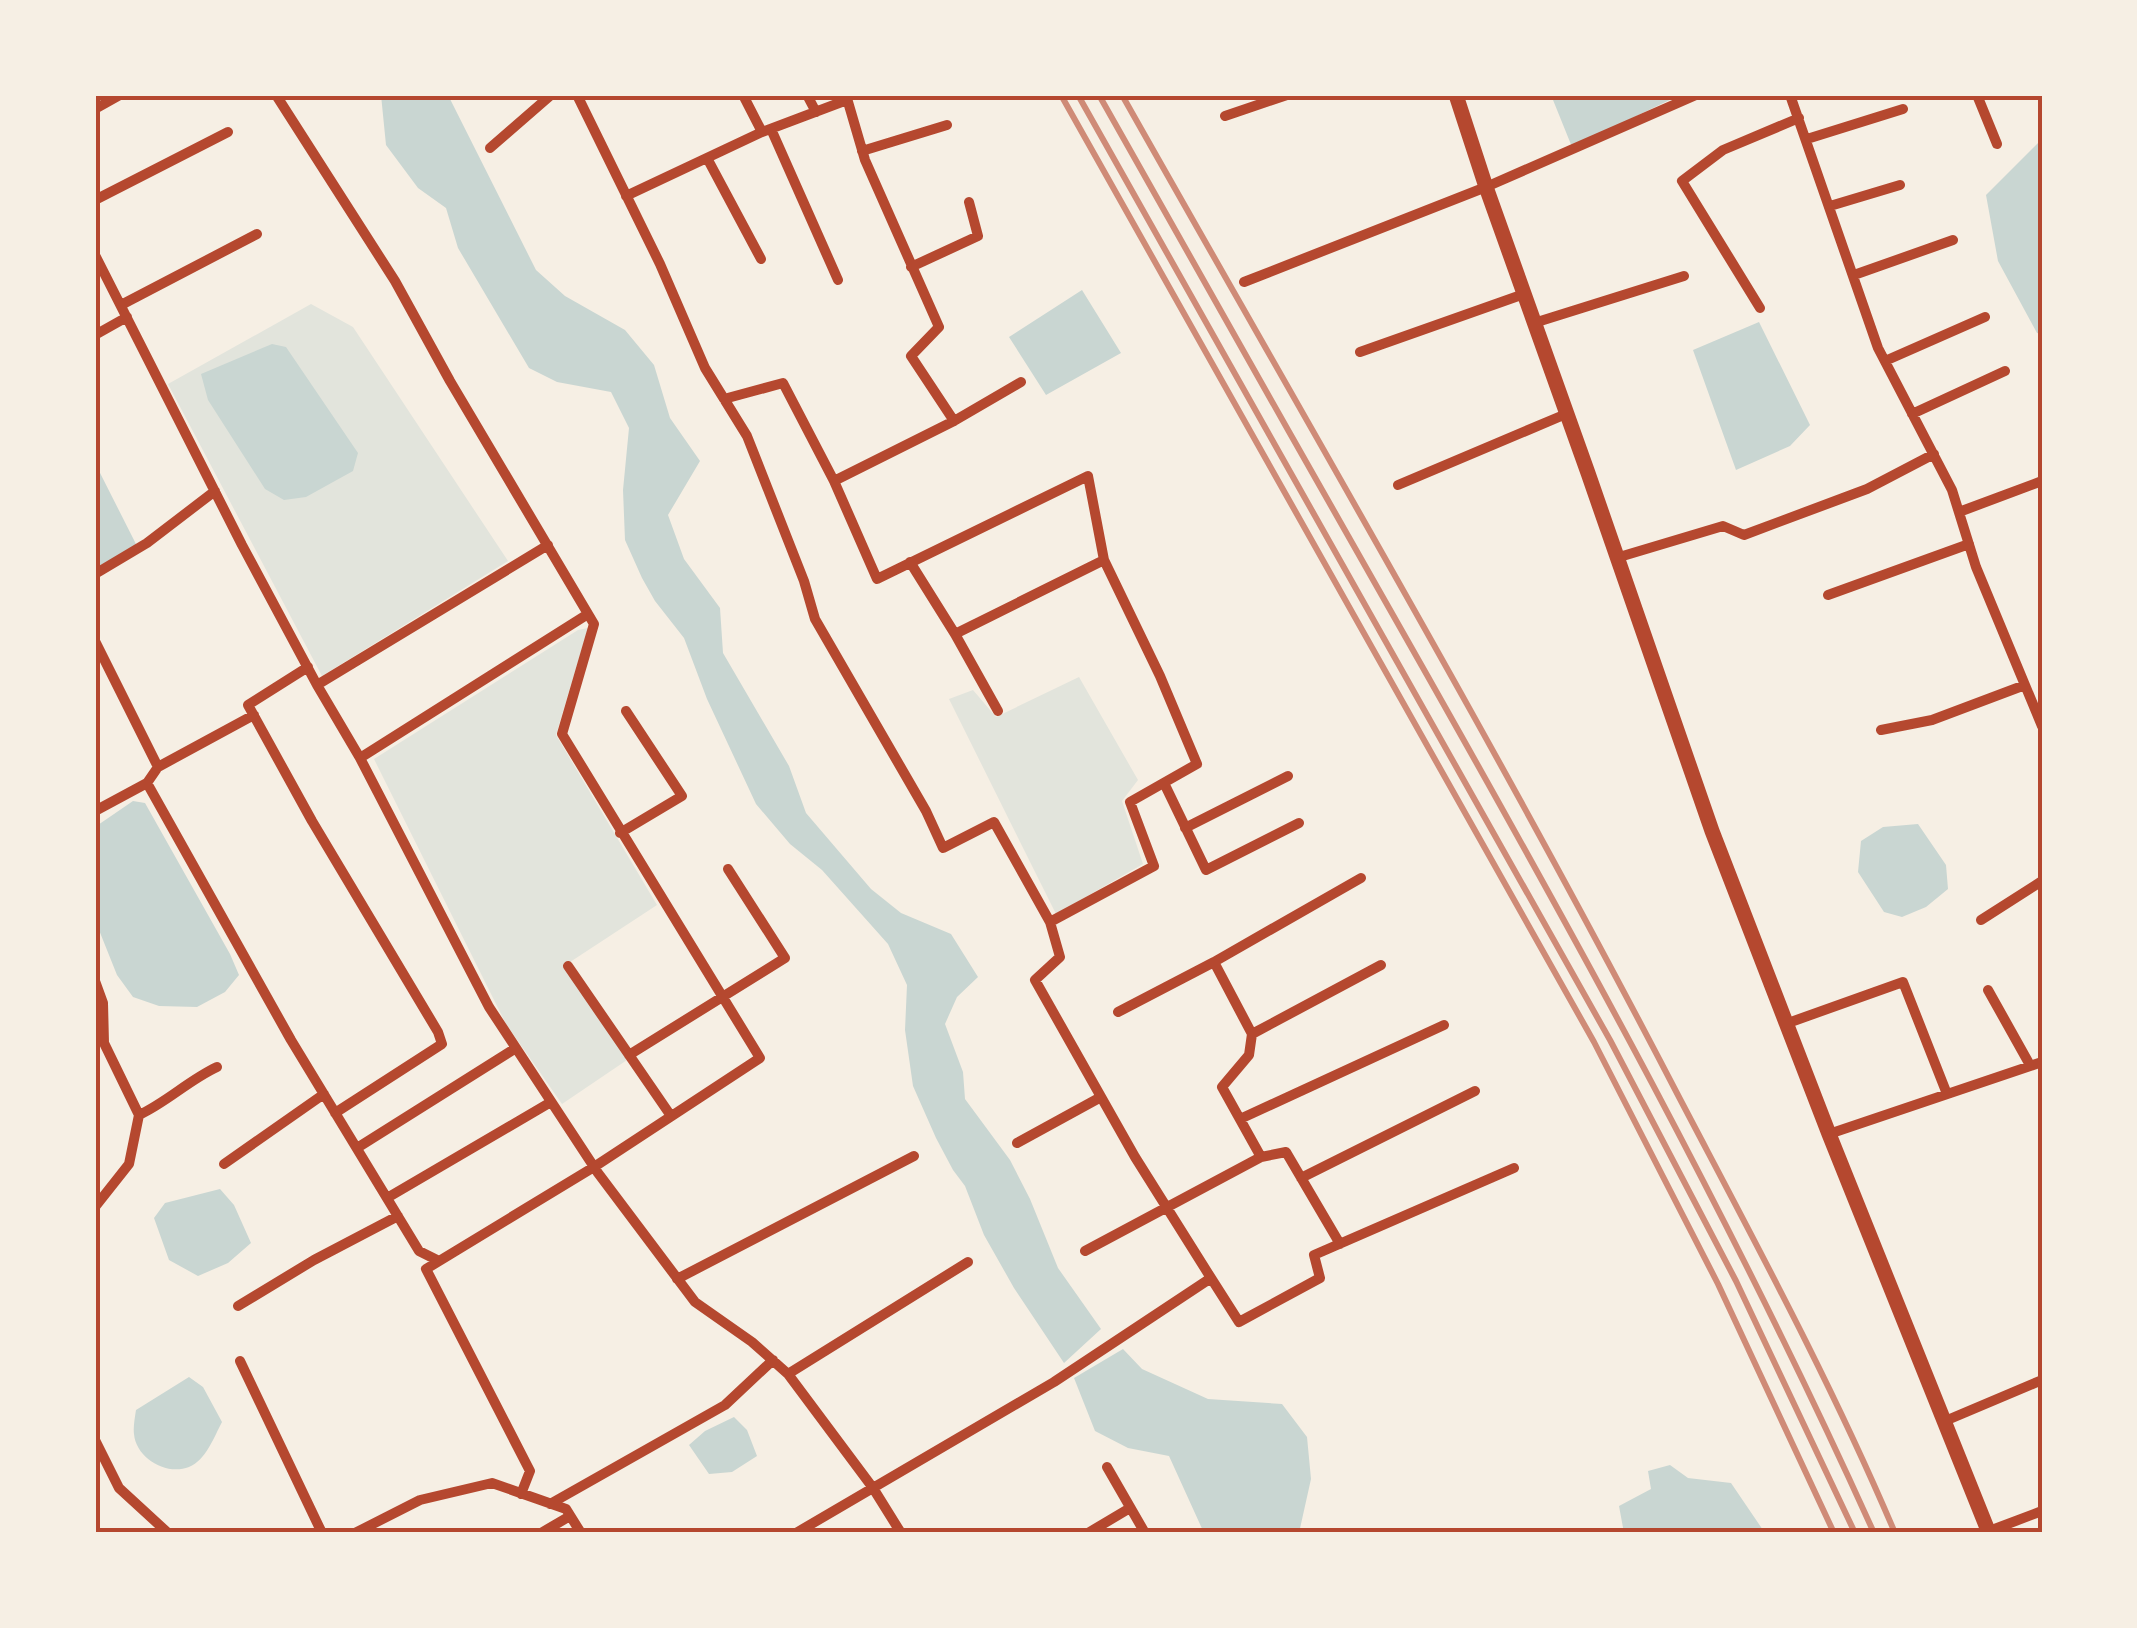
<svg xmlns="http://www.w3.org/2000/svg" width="2137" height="1628" viewBox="0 0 2137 1628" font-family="Figtree,sans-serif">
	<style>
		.green { fill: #e2e4dc }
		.water { fill: #c9d6d2 }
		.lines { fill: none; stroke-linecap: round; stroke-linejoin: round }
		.minor { stroke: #b5482f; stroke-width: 10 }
		.primary { stroke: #b5482f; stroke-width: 15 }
		.rail { stroke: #cf8b77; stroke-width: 6 }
		.neatline { fill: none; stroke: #b5482f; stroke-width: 4 }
	</style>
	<rect width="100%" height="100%" fill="#f6efe4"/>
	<!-- green -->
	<path class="green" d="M311,304L353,327L508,561L322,676L168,384Z
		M588,628L556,735L657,905L564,966L627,1060L562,1104L506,1024L374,759L578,630Z
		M1079,677L1138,780L1122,801L1143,864L1056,914L949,699L973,690L996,717Z"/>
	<!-- water -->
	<path class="water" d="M381,95H448L536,270L565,296L625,330L654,365L670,418L700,461L668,515L684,559L720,608L723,653L789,766L806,813L871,889L901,913L951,934L978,977L957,997L945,1024L963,1072L965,1099L1010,1160L1030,1199L1058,1268L1101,1329L1064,1363L1014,1288L984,1235L965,1186L953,1170L936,1138L913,1086L905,1030L907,985L888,944L822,870L790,844L756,804L707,699L684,638L655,601L642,578L625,540L623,490L629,428L611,392L557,382L529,368L458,248L446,208L418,188L386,145Z
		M1551,95H1680L1572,147Z
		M2042,139V334L2037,333L1998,261L1986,195Z
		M1082,290L1121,353L1046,395L1009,337Z
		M1759,322L1810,425L1790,446L1736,470L1693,350Z
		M272,344L286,347L358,453L353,471L306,497L284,500L265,489L208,400L201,374Z
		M95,463L138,548L95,571Z
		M133,801L145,803L230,954L239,975L225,992L197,1007L159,1006L133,997L117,975L95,920V827Z
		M1918,824L1946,865L1948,889L1926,907L1902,917L1884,912L1858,872L1861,841L1883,827Z
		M220,1189L234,1205L251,1243L228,1263L198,1276L169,1260L154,1218L165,1203Z
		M1123,1349L1142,1369L1208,1399L1282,1404L1307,1437L1311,1479L1299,1533H1204L1169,1456L1128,1448L1095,1431L1074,1378Z
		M189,1377L203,1387L222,1422C214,1437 206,1460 189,1467C166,1476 136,1458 134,1434C133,1427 135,1417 136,1410Z
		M734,1417L747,1430L757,1456L732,1472L709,1474L689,1445L705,1431Z
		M1670,1465L1688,1478L1731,1483L1765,1533H1624L1619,1506L1651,1489L1648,1471Z"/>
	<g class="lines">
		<!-- minor -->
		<path class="minor" d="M276,95L395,281L450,381L594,624L562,734L760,1058L594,1167L426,1269L530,1471L521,1494
			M577,95L660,264L705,368L747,436L804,581L815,619L926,811L943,848L994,822L1050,922L1060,957L1035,980L1135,1157L1211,1278L1054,1382L796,1533
			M743,95L762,132
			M807,95L816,112
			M846,95L865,160L939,327L911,356L954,421
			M1790,95L1878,348L1952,490L1976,567L2042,726
			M1977,95L1997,144
			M95,109L120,95
			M1225,116L1287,95
			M771,129L838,280
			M1807,139L1903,109
			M490,148L551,95
			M862,151L947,125
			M707,158L761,259
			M626,196L762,132L847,100
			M95,200L228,132
			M1830,206L1900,185
			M95,255L242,545L317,685L360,758L489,1007L598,1173L695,1302L752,1342L788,1374L873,1488L901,1533
			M911,267L978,236L969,202
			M1854,275L1953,240
			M1244,282L1486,187L1696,95
			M121,305L257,234
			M1760,308L1682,181L1723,150L1799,118
			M1534,323L1684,276
			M95,335L127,317
			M1360,352L1524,294
			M1885,361L1985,317
			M724,399L783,383L834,481L877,579L1088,476L1104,560L955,634
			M1912,414L2005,371
			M834,481L954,421L1021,382
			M1398,485L1566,414
			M1959,512L2042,481
			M1616,558L1723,526L1744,535L1867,489L1934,454
			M910,562L955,634L998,711
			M95,574L147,543L215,491
			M1828,595L1969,544
			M95,641L158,767L147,783L95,811
			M308,667L248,705L312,821L438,1032L442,1044L335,1113
			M317,685L548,545
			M1881,730L1932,720L2025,685
			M360,758L588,614
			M158,767L254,715
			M147,783L291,1040L419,1251L439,1261
			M1164,783L1206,870L1299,823
			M1185,828L1288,776
			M620,833L682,796L626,711
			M1981,920L2042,881
			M1050,922L1154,866L1130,802L1197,764L1160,676L1104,560
			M1214,962L1252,1034L1249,1055L1222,1087L1261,1157
			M568,966L671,1116
			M95,981L103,1003L104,1043L139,1115L129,1164L95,1207
			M1988,990L2030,1065
			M1118,1012L1214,962L1361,878
			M1788,1023L1903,982L1947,1094
			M1252,1034L1381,965
			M629,1055L785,958L728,869
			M139,1115C167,1102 189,1080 217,1067
			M1240,1119L1444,1025
			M1829,1134L2042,1062
			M1017,1143L1101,1097
			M357,1148L516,1048
			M224,1164L324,1094
			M1301,1178L1475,1091
			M387,1198L551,1102
			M1085,1251L1261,1157L1286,1152L1340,1244
			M1211,1278L1239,1322L1320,1278L1314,1255L1514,1168
			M677,1279L914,1156
			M238,1306L314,1260L398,1216
			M240,1361L322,1533
			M788,1374L968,1262
			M1945,1421L2042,1380
			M95,1440L119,1488L168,1533
			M1107,1467L1145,1533
			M550,1504L725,1405L773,1360
			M1989,1531L2042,1511
			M355,1533L420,1500L492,1483L566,1509L581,1533
			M541,1533L570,1516
			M1088,1533L1130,1508"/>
		<!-- primary -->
		<path class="primary" d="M1456,95L1486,187L1588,473L1712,831L1829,1134L1989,1533"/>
		<!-- rail -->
		<path class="rail" d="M1061,95L1594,1042L1718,1284L1834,1533
			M1078,95L1610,1040L1736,1281L1855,1533
			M1099,95C1202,278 1306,462 1410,645C1575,936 1737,1229 1874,1533
			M1122,95C1310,428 1504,759 1680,1099C1755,1242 1832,1384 1895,1533"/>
	</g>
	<!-- border -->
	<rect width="2137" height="1628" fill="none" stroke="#f6efe4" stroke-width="195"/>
	<rect x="98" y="98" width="1942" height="1432" class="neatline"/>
</svg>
